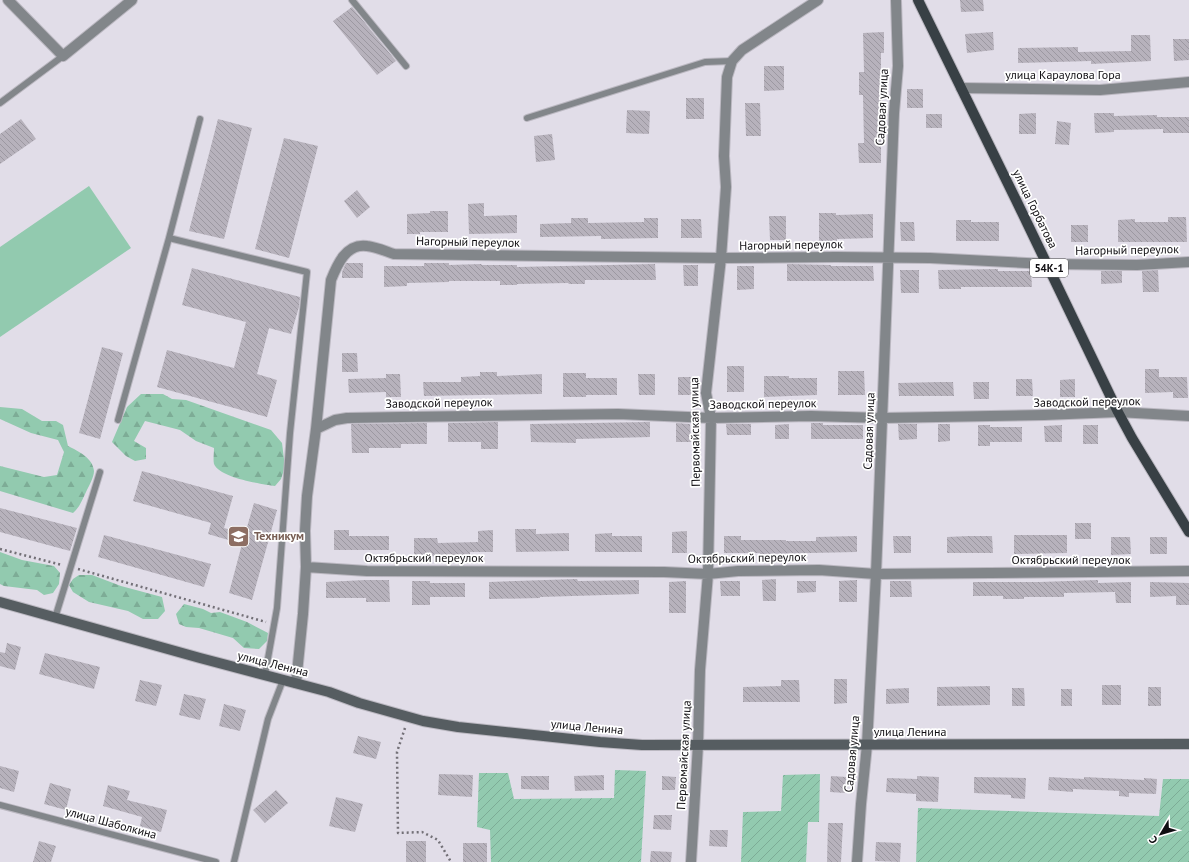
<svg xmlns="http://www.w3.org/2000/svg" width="1189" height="862" viewBox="0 0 1189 862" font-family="'PT Sans',sans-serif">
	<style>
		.grass { fill: #92caaf }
		.forest { fill: url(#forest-firs) }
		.garden { fill: url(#garden-furrows) }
		.building { fill: url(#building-back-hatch) }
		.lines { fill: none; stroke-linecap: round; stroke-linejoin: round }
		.service-casing { stroke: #bbb8c1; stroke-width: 8 }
		.minor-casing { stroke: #bbb8c1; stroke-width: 12 }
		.tertiary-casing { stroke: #bbb8c1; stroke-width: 12 }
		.secondary-casing { stroke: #bbb8c1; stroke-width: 12 }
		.primary-casing { stroke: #bbb8c1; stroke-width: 12 }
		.path { stroke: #737077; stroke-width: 2.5; stroke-dasharray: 2 3; stroke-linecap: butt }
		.service { stroke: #82868a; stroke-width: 6 }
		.minor { stroke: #82868a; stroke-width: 10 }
		.tertiary { stroke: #82868a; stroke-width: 10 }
		.secondary { stroke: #565d61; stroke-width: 10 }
		.primary { stroke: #384045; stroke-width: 10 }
		.labels { text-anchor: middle; stroke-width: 3.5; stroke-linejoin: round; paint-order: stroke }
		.shield { fill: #fff; stroke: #585659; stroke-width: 1 }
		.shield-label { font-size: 11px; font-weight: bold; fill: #100e12 }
		.street-label { font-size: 12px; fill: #100e12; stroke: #fff }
		.education-label { font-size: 12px; font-weight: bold; fill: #785e54; stroke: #fff; text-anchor: start }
	</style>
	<defs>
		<pattern id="forest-firs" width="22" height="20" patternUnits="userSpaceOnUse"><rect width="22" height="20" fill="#92caaf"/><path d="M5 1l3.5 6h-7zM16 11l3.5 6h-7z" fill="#7dac96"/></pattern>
		<pattern id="garden-furrows" width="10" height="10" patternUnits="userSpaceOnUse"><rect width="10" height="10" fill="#92caaf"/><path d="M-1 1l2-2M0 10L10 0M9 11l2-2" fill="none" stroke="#7dac96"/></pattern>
		<pattern id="building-back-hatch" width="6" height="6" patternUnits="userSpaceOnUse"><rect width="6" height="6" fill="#b7b2bc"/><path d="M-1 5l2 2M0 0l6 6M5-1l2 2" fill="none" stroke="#9c98a1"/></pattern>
	</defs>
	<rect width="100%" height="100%" fill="#e1dde8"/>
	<!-- grass -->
	<path class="grass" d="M89,186L131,248L0,337V247Z"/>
	<!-- forest -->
	<path class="forest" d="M141,394H163L172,399L186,400L271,430L282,443L285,467L281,479L275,486C261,484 220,478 214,464C213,460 214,453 214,448L196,441L180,430L145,421L134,441L146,448V459L135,461L126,456L112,442L127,407Z
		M0,407L22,409L42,421H56L63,425L68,446C78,451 93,458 94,471C94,477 89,486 86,492C82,500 80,507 73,513L0,491V466L44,477L57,475L64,452L58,440L31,433L0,419Z
		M0,552L22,560L54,566L60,573L59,584L53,593L44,595L37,590L4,586L0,584Z
		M79,575H92L121,586L162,597L165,611L158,619H143L128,611L89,602L73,592L69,585L73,579Z
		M184,604L203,609L211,613L220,612L247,622L268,633L267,641L259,649L244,648L233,638L199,628L186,627L179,624L176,614Z"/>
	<!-- garden -->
	<path class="garden" d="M615,770L646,771L641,862H491L490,830L477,827L479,773H508L514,799L614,798Z
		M820,774L819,822H808L806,862H741L743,812L781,811L783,775Z
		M1163,779H1189V862H916L918,808L1159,816Z"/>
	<!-- building -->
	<path class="building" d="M960,0H983L984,11L961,12Z
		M352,7L396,61L377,75L333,21Z
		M884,32V53H881V163H859L858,143H864L863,95H859V72H864L863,33Z
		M993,32L994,50L967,53L965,34Z
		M1131,35H1150L1151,61L1091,64V61L1018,63V48L1078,47V52L1131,51Z
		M1173,39H1189V60L1174,61Z
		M764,66H784V90L764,91Z
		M907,89H923V108H907Z
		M686,98H704V119H686Z
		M745,103H760L761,136H746Z
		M627,110L650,111L649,134L626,133Z
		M1036,113V134H1019V114Z
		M1094,113H1114V116L1157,115V117H1189V133H1163V129L1114,130V132L1095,133Z
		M926,114H942V128H926Z
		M21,119L36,139L0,164V134Z
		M218,119L252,128L224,239L189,231Z
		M1057,121L1071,123L1069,145L1055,144Z
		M552,134L555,160L536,162L534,136Z
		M284,138L318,146L289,258L255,249Z
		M357,190L370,207L357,218L344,201Z
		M484,203V216L517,215V233L469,234L468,204Z
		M430,211H448V232H420V234H407V214L430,213Z
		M819,213H836V215L873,214V238L837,239V241H819Z
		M769,216H786V240H770Z
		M1168,217H1186L1187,242H1118V220L1135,219V222H1168Z
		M571,218H588V223L644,222V218H658V238L601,239V236L540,237V224L571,223Z
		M681,219H701L702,238H681Z
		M956,220H971V222H999V241H956Z
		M900,222H914L915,241H901Z
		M1071,225H1088V242H1071Z
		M346,263H363V278H342V272Z
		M424,263H449V265L481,264L482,265H517V267L655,264L656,280H585V284H569L568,283L517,284V285H500V281H449V282L407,283V286L384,287V266H424Z
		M787,264L831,265V266H873L874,281H787Z
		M683,265H698V286H684Z
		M737,266H754V289L737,290Z
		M192,268L300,297L299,307L291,334L269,328L257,374L277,380L267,417L157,387L167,350L234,368L246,322L182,305Z
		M998,269V271H1031L1032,287H961V289H939L938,270Z
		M900,270H919V293H901Z
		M1158,270L1159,292H1143L1142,271Z
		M1101,271H1122V283L1101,284Z
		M102,347L123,353L100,439L79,433Z
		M342,353H357L358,372H342Z
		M727,366H744V392H727Z
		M1145,369H1159V377H1187L1188,398H1173V392L1145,393Z
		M838,371H864L865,395H838Z
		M480,372H497V376L542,374V394L424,396L423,382H461V377L480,376Z
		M563,373H586V378H617V395H586V397H563Z
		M386,374H400L401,397H386V392L349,393L348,379L386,378Z
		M638,374H655V395H639Z
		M764,376H789V378H817V395L764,397Z
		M678,377H692L693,395H678Z
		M1016,379H1032L1033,396H1016Z
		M1075,379V397H1060V380Z
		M939,382H953L954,396H899L898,383Z
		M973,382H989V399H974Z
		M498,422V449H481V442H448V423Z
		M650,422V437L576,439V443L531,442L530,424Z
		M427,423V444H401V448H369V453H352L351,424Z
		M676,423L690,424L691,442H676Z
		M811,423H823V425H863V439H811Z
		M726,424H751V435H727Z
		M789,424V439H775V425Z
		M898,424H917V439L899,440Z
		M938,424H950V441L938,442Z
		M978,425H990V427H1022V442H990V446H978Z
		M1062,425V442H1045L1044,426Z
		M1083,425H1098V444H1083Z
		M142,471L233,496L224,528L245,534L254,503L277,510L252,600L229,593L242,544L208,534L211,523L133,501Z
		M0,508L77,528L70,551L0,532Z
		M1075,523H1091V539H1075Z
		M515,529H536V534L569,533V551L516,552Z
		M334,530H349V536H389V550H334Z
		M493,530V552H470V555L414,557V538H437L438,543L478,542V531Z
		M687,531V553H672V532Z
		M612,533V536H642V552H595V534Z
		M104,535L211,564L204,587L98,557Z
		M1014,535H1067V553L1014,554Z
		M724,536H741V540H786V541H816V537L857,536V552L760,554V553H724Z
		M893,536H911V553H894Z
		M969,536H992L993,553H947V537Z
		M1111,537H1130L1131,554L1111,555Z
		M1150,537H1167V554H1150Z
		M577,579L578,581L639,580V594L540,597V598L489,599V582Z
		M776,579V601H763L762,580Z
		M365,580H389L390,602H366V598H326V582Z
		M857,580V602H839V581Z
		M1098,580V583L1131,582V603H1116L1115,592L1064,593V597H1024V599H1003V596H973V582H1040Z
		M412,581H430V583H465V597H430V605H412Z
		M686,581V613H669V582Z
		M720,581H740V596H721Z
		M797,581H816V592L797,593Z
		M890,581H911L912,597H890Z
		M1150,582L1189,583V605H1176V596L1150,597Z
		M7,643L21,647L15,670L0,666V652L5,653Z
		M45,653L100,667L94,689L39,674Z
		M834,679H847V703L834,704Z
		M140,680L162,685L156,706L135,701Z
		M781,680H799L800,702H743V687L781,686Z
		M1102,685H1121V705H1102Z
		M990,686V705L937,706V687Z
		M1148,687H1161V706H1148Z
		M909,688V703L886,704V689Z
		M1012,688H1024L1025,706H1012Z
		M1061,689H1072V706H1061Z
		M184,694L206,699L200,720L179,715Z
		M224,704L246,710L240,731L219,726Z
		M358,736L381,742L376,759L353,753Z
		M0,766L19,771L14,792L0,788Z
		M439,774L473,775L472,797L438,795Z
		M604,775V790L575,791L574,776Z
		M521,776H549V790L521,789Z
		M662,776L676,777L675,790H662Z
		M831,776L846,777L845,793L830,792Z
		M917,776L939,777L938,802L916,801V794L886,792L887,778L917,779Z
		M974,777L1026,778L1025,799L1011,798V795L974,793Z
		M1049,777L1084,779V777L1144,780V778L1157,779L1156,794L1129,793V797L1119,796V791L1073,789V792L1048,790Z
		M50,783L71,789L66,810L44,804Z
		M108,785L130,791L127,800L167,810L161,832L140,826L142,817L103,806Z
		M276,790L288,803L265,823L253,810Z
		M336,797L363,804L355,832L329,826Z
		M654,815H672L671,830L653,829Z
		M828,823H843L841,862H827Z
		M710,830H728L727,847L709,846Z
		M39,841L56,846L51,862H33Z
		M406,841H426V862H406Z
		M876,842L901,843L900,862L875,861Z
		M463,843H487V862H463Z
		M651,851L672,852L671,862H650Z"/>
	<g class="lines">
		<defs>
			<path id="service" d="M352,0L406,66
				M0,103L63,56
				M527,118L705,62L732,61
				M169,238L200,119
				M118,420L169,238L307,272L290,433L277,608L265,675
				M55,618L100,472
				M0,805L216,862
				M234,862L268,719L283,680"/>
			<path id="minor" d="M8,0L63,56L132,0
				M961,88L1100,90L1189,82
				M316,429L335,420L347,418L402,417L618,414L711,418L811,416L882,418L1044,415L1118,412L1189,416
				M306,567L367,571L664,572L708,574L738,571L819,570L876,574L1189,571
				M296,683L303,614L306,567L305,531L307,496L316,429L331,280C337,265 346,243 367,246C376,247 385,251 394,254L721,258L836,257L930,258L1047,264L1137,265L1189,262
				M698,745L700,670L708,574L711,418L706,393L721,258L726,187L724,156L727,77L732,61L742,50L818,0
				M857,862L861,804L867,745L876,574L894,113L898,66L896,0"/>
			<path id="tertiary" d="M691,862L698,745"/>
			<path id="secondary" d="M0,602L200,658L329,692L359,703L423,721L458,727L600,742L642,745L1189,744"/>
			<path id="primary" d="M918,0L1016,200L1118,412L1132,438L1189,532"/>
		</defs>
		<!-- service casing -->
		<use href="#service" class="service-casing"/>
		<!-- minor casing -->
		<use href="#minor" class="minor-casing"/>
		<!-- tertiary casing -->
		<use href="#tertiary" class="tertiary-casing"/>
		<!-- secondary casing -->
		<use href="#secondary" class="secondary-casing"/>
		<!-- primary casing -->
		<use href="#primary" class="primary-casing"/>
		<!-- path -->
		<path class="path" d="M0,549L62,565
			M78,569L266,622
			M405,728L397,752L398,833L422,832L438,840L451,862"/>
		<!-- service -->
		<use href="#service" class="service"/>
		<!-- minor -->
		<use href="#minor" class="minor"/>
		<!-- tertiary -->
		<use href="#tertiary" class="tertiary"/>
		<!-- secondary -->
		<use href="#secondary" class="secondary"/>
		<!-- primary -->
		<use href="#primary" class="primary"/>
	</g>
	<!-- icons -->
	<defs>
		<symbol id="university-square" viewBox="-11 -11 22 22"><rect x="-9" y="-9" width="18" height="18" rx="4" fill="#8d6e63" stroke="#fff"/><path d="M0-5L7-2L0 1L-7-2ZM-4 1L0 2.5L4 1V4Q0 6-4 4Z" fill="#fff"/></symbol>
	</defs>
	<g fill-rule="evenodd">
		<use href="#university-square" x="226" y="524" width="25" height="25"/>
	</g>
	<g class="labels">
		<!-- shield labels -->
		<rect class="shield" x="1030" y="259" width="38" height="18" rx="3"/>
		<g class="shield-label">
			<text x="1049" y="272">54К-1</text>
		</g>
		<!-- street labels -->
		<g class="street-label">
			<text x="1063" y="79">улица Караулова Гора</text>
			<text transform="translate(882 107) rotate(-87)" y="4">Садовая улица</text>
			<text transform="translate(1035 209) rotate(64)" y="4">улица Горбатова</text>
			<text transform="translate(468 242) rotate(1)" y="4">Нагорный переулок</text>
			<text transform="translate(791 245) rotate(-1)" y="4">Нагорный переулок</text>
			<text transform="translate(1127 250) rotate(-1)" y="4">Нагорный переулок</text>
			<text transform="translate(1087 402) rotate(-1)" y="4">Заводской переулок</text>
			<text transform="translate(439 403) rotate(-1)" y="4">Заводской переулок</text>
			<text transform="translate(763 404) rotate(-1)" y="4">Заводской переулок</text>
			<text transform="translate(869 431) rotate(-88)" y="4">Садовая улица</text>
			<text transform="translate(695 432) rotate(-91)" y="4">Первомайская улица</text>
			<text x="424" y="562">Октябрьский переулок</text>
			<text transform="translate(747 558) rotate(-1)" y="4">Октябрьский переулок</text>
			<text x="1071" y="564">Октябрьский переулок</text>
			<text transform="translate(273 664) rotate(14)" y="4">улица Ленина</text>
			<text transform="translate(587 727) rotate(5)" y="4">улица Ленина</text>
			<text x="910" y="736">улица Ленина</text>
			<text transform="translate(852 754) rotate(-85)" y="4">Садовая улица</text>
			<text transform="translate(684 755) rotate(-87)" y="4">Первомайская улица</text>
			<text transform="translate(111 823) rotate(15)" y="4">улица Шаболкина</text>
		</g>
		<!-- education labels -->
		<g class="education-label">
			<text x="254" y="540">Техникум</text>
		</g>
	</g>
	<!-- north arrow -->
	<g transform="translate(1161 834) rotate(232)" stroke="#ffffff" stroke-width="3" paint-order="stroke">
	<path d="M0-3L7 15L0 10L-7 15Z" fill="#100e12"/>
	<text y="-6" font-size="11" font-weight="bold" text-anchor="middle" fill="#100e12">С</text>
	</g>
</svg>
